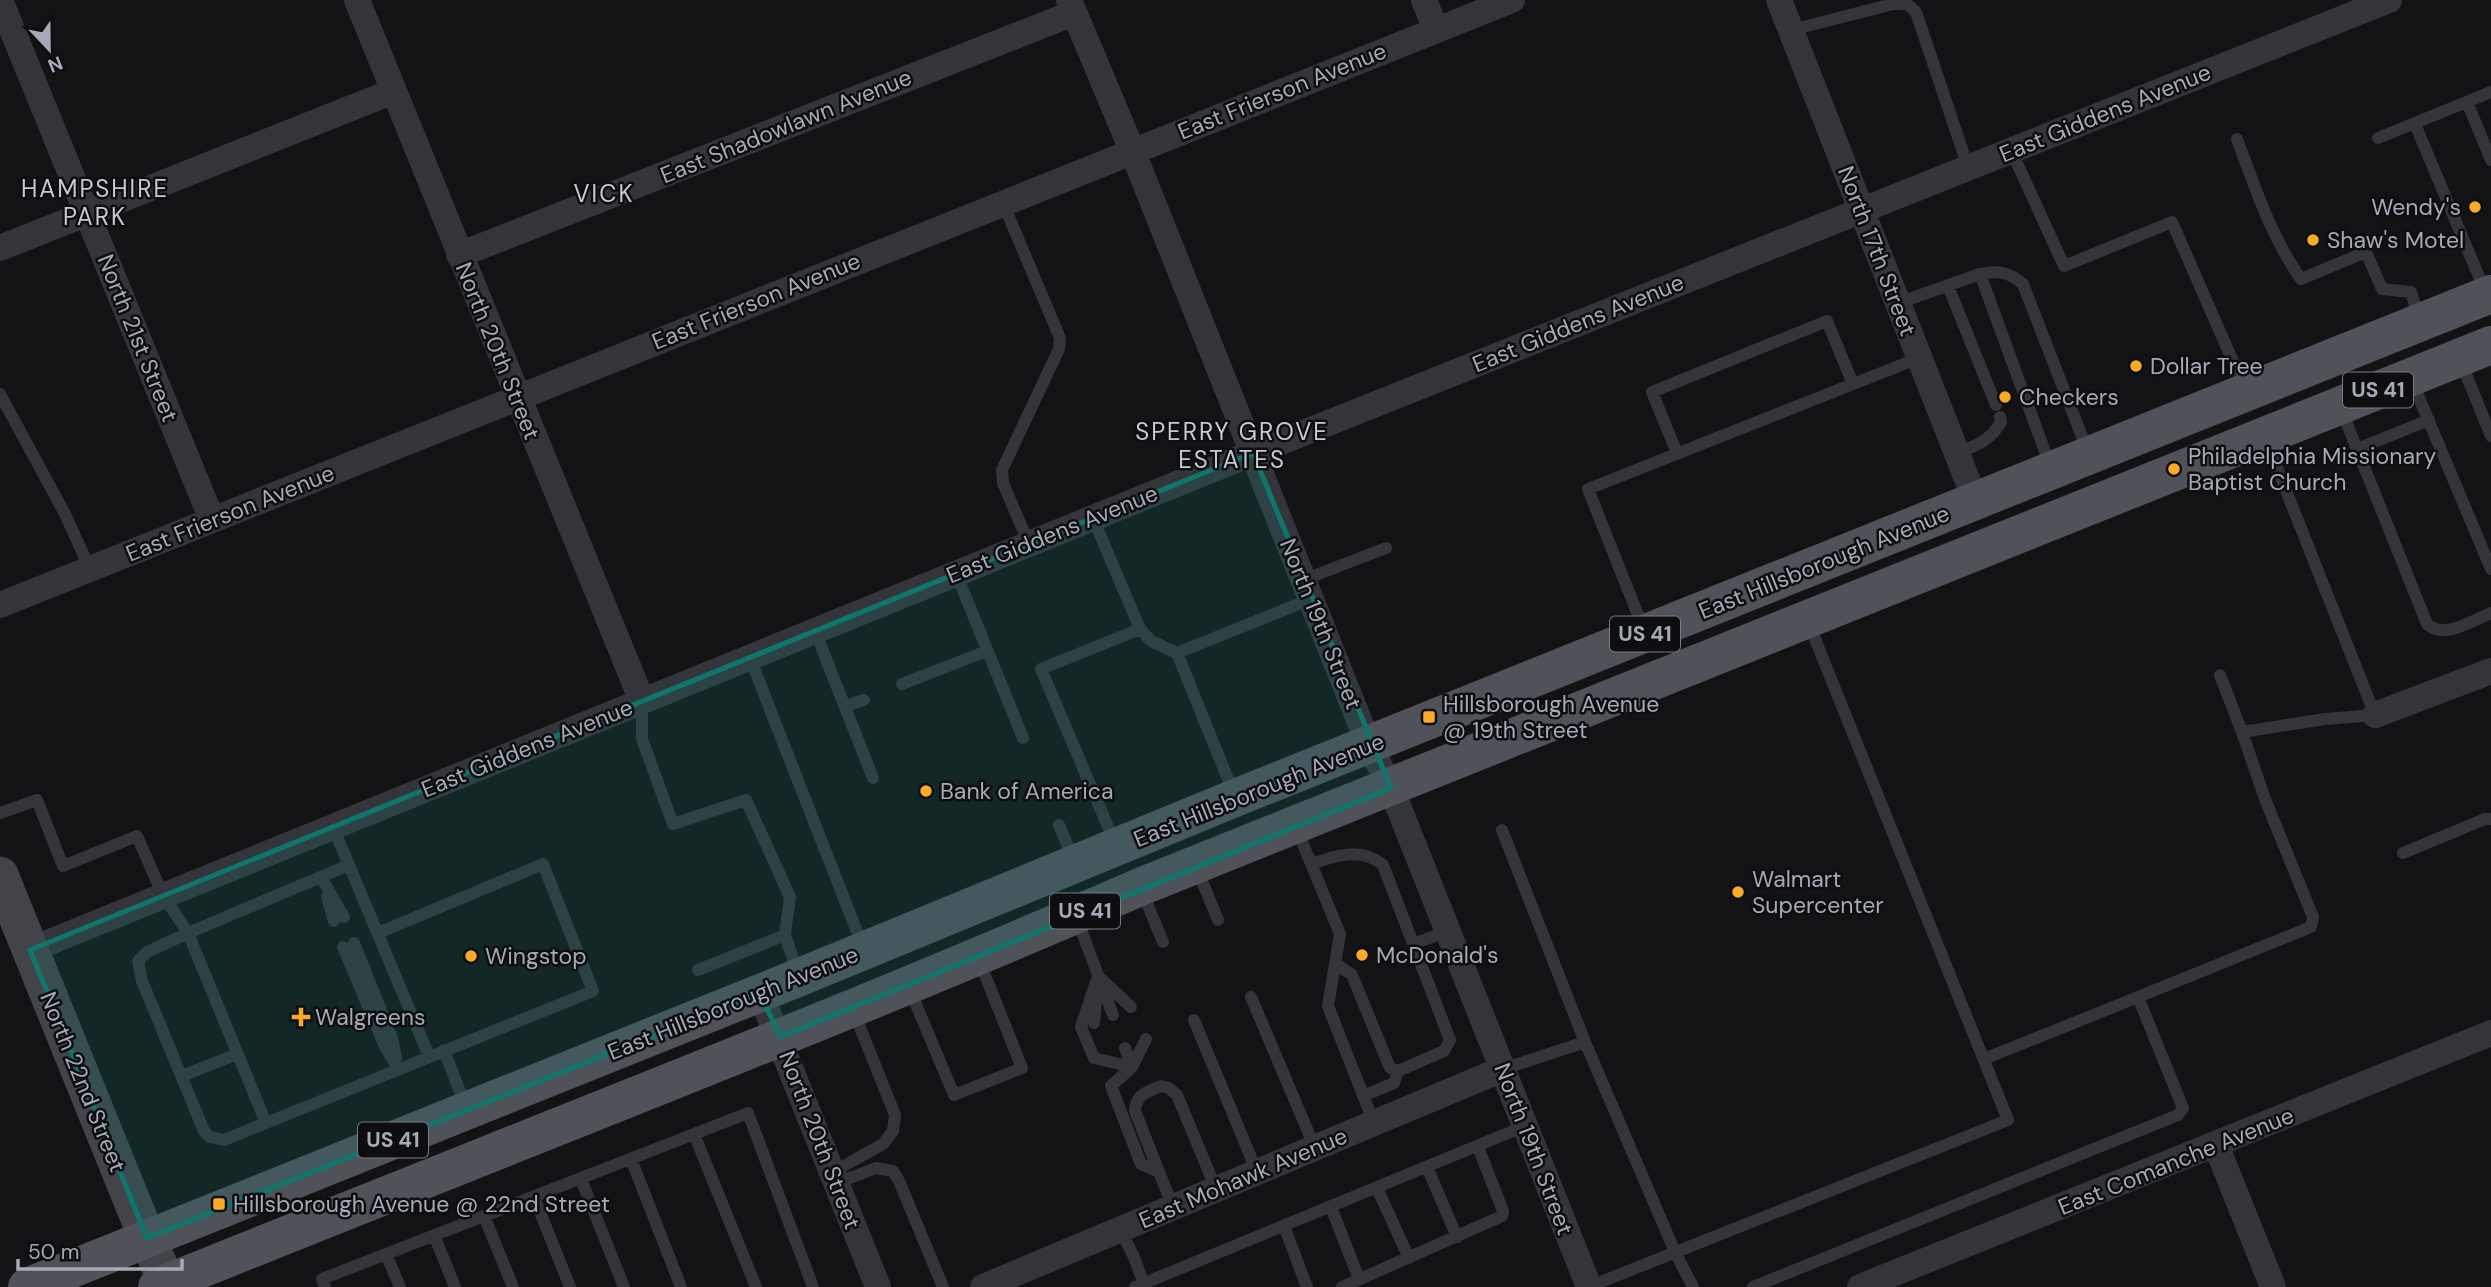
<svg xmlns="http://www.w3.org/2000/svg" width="2491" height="1287" font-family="'DM Sans',sans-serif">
<rect width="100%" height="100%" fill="#131315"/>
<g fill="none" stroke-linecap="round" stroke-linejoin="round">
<!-- lane -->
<path stroke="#34353a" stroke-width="12" d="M1791,30L1893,4H1907L1916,12L1968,167
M2467,102L2491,160
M2415,124L2485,291
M2378,138L2491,92
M2237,139C2255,187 2271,237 2301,279L2366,252L2382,289L2411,292L2419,318
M2011,150L2064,266L2172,222L2245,389
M1003,203L1060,338L1059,349L1002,470L1003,483L1029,544
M1980,274L2051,468
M1948,286L1996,405
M1898,303L1980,274C1998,270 2009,272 2023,284L2088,452
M2461,362L2491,436
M2412,381L2491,569
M0,394L65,514L90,569
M2341,409L2427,624C2445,640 2471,621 2491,613
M2357,449L2429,420
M1677,453L1652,392L1827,321L1853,384
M1957,453C1976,446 1991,440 2001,422L2000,417
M1093,518L1140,629
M956,573L1023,738
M1303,580L1386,548
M1644,630L1588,489L1919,358
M815,631L873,778
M1177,653L1311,599
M750,658L863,947
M2220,675L2242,732
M902,684L987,651
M642,701V739L673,824L746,800L790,897L785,935L798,974
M845,706L864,700
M0,813L37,800L63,866L137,836L163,895L188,933L349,865
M1059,825L1074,861
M333,827L429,1056
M1296,827L1340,934L1328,1006L1374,1123
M1502,830L1585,1042L1675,1252L1693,1287
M1115,843L1041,669L1140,629L1151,641L1177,653L1234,794
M2403,853L2485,819H2491
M1312,864C1336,855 1362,847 1383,865L1450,1040L1444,1051L1398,1071L1390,1068L1352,975L1335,963
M1197,869L1218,920
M321,877L344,917
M1142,891L1163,942
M327,897L334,921
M1077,919L1113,1015
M354,943L392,1038L396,1058
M1413,944L1448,931
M343,947L383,1042L398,1069
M698,970L785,935
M1098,976L1081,1027L1094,1058L1132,1067
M1100,978L1131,1007
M910,990L954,1095L1022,1068L979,960
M1251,997L1315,1148
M1194,1020L1257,1172
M1094,1023L1096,1000
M1125,1048L1132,1067L1111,1086L1141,1164L1159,1172L1173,1207
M444,1050L465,1105
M1984,1059L2138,997
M1132,1067L1146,1039
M1503,1069L1585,1042
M182,1076L237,1054
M1363,1096L1394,1083L1398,1071
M266,1123L188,933L147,952L138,961L142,981L204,1131L210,1137L224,1140L593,991L543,864L378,933
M694,1134L756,1287
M631,1159L681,1287
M1427,1167L1457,1237
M833,1172L883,1144L893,1131L895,1115L853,1010
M1159,1172L1135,1111C1136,1094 1147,1092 1161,1086L1169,1088L1177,1095L1216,1189
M581,1179L624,1287
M837,1183L876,1168L893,1171L899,1181L943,1287
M1377,1188L1409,1258
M534,1197L570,1287
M1331,1207L1359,1279
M484,1216L513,1287
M1284,1226L1307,1287
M1120,1229L1134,1257L1145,1287
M434,1235L455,1287
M386,1254L400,1287
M325,1287L322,1279L748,1113L813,1287
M1135,1287L1525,1126
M1342,1287L1502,1216L1503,1211L1478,1147
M1588,1287L2008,1120L1809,624
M1753,1287L2178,1115L2183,1108L2138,997L2311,927L2313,917L2265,799L2242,732L2325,719L2375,715L2266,440"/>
<!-- street -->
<path stroke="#34353a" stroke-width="26" d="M0,0L212,520
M357,0L642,701
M1069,0L1132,150L1369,745L1391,788L1589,1287
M1424,0L1436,30
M1779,0L1976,502
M0,248L394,91
M459,255L1074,13
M0,605L1512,0
M2375,715L2491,671
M30,950L1253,453L2389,0
M760,993L878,1287
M2216,1145L2273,1287
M983,1287L1503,1069
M1860,1287L2491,1033"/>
<!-- secondary -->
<path stroke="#42444a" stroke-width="37" d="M0,875L147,1238L169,1287"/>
<!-- primary -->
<path stroke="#505259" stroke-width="38" d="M27,1287L800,977L1235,798L2491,294
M157,1287C485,1154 816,1028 1140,887L2491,345"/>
</g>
<!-- marked area -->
<path fill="#0f766e" fill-opacity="0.2" stroke="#0f766e" stroke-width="5" stroke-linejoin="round" d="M1253,453L1391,788L780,1037L760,993L147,1238L30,950Z"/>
<!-- markers -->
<g fill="#faaa26" stroke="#0e0e10" stroke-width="2.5">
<circle cx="2475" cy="207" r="7"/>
<circle cx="2313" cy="240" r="7"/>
<circle cx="2136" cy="366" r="7"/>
<circle cx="2005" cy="397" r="7"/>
<circle cx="2174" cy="469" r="7"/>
<rect x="1422" y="710" width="14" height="14" rx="3.5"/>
<circle cx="926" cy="791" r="7"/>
<circle cx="1738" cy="892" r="7"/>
<circle cx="1362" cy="955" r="7"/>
<circle cx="471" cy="956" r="7"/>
<path d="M297.5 1006.5h7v7h7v7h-7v7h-7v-7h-7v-7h7z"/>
<rect x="212" y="1197" width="14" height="14" rx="3.5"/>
</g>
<g text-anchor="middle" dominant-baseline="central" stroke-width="5" stroke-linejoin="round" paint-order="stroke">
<!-- shield labels -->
<g fill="#0e0e10" stroke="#777b84" stroke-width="2">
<rect x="2343" y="372.5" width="70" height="35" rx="5"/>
<rect x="1610" y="616.5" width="70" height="35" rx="5"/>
<rect x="1050" y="893.5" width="70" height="35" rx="5"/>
<rect x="358" y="1122.5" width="70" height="35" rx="5"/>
</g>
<g font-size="21" font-weight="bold" fill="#a4aab6">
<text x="2378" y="390">US 41</text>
<text x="1645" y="634">US 41</text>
<text x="1085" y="911">US 41</text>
<text x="393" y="1140">US 41</text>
</g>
<!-- street labels -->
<g font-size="23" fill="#a4aab6" stroke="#0e0e10">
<text transform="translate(1282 91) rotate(-22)">East Frierson Avenue</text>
<text transform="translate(2105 113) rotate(-22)">East Giddens Avenue</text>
<text transform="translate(786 126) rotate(-22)">East Shadowlawn Avenue</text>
<text transform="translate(1877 251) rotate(69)">North 17th Street</text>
<text transform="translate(756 301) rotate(-22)">East Frierson Avenue</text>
<text transform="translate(1578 323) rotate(-22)">East Giddens Avenue</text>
<text transform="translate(138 338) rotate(68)">North 21st Street</text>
<text transform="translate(498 351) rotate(68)">North 20th Street</text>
<text transform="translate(230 513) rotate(-22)">East Frierson Avenue</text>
<text transform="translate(1052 534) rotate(-22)">East Giddens Avenue</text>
<text transform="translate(1824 562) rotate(-22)">East Hillsborough Avenue</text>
<text transform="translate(1321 624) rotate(68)">North 19th Street</text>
<text transform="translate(527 748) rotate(-22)">East Giddens Avenue</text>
<text transform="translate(1259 790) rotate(-22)">East Hillsborough Avenue</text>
<text transform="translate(733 1003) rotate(-22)">East Hillsborough Avenue</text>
<text transform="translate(83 1082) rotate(68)">North 22nd Street</text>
<text transform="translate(820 1140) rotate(69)">North 20th Street</text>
<text transform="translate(1534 1149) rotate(69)">North 19th Street</text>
<text transform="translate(2176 1161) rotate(-22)">East Comanche Avenue</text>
<text transform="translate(1243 1178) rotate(-23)">East Mohawk Avenue</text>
</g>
<!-- poi labels -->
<g font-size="23" fill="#a4aab6" stroke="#0e0e10" text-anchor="start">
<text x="2461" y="207" text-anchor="end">Wendy's</text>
<text x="2327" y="240">Shaw's Motel</text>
<text x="2150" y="366">Dollar Tree</text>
<text x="2019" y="397">Checkers</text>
<text x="2188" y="456">Philadelphia Missionary<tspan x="2188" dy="26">Baptist Church</tspan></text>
<text x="1443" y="704">Hillsborough Avenue<tspan x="1443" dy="26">@ 19th Street</tspan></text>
<text x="940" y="791">Bank of America</text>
<text x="1752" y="879">Walmart<tspan x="1752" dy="26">Supercenter</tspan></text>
<text x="1376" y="955">McDonald's</text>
<text x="485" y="956">Wingstop</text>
<text x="315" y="1017">Walgreens</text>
<text x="233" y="1204">Hillsborough Avenue @ 22nd Street</text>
</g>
<!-- neighbourhood labels -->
<g font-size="24" letter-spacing="2" fill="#c5c9d2" stroke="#0e0e10">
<text x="95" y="188">HAMPSHIRE<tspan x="95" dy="28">PARK</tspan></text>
<text x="604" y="193">VICK</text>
<text x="1232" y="431">SPERRY GROVE<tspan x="1232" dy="28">ESTATES</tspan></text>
</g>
</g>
<!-- north arrow -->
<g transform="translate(49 49) rotate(158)" stroke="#0e0e10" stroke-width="5" paint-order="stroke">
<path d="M0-5L12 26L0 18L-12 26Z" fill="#a4aab6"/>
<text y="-10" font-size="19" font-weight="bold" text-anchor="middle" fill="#a4aab6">N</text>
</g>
<!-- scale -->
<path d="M18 1259v10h164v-10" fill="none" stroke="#a4aab6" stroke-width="3.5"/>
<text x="28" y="1259" font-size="21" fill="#a4aab6" stroke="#0e0e10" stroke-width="5" paint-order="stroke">50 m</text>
</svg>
